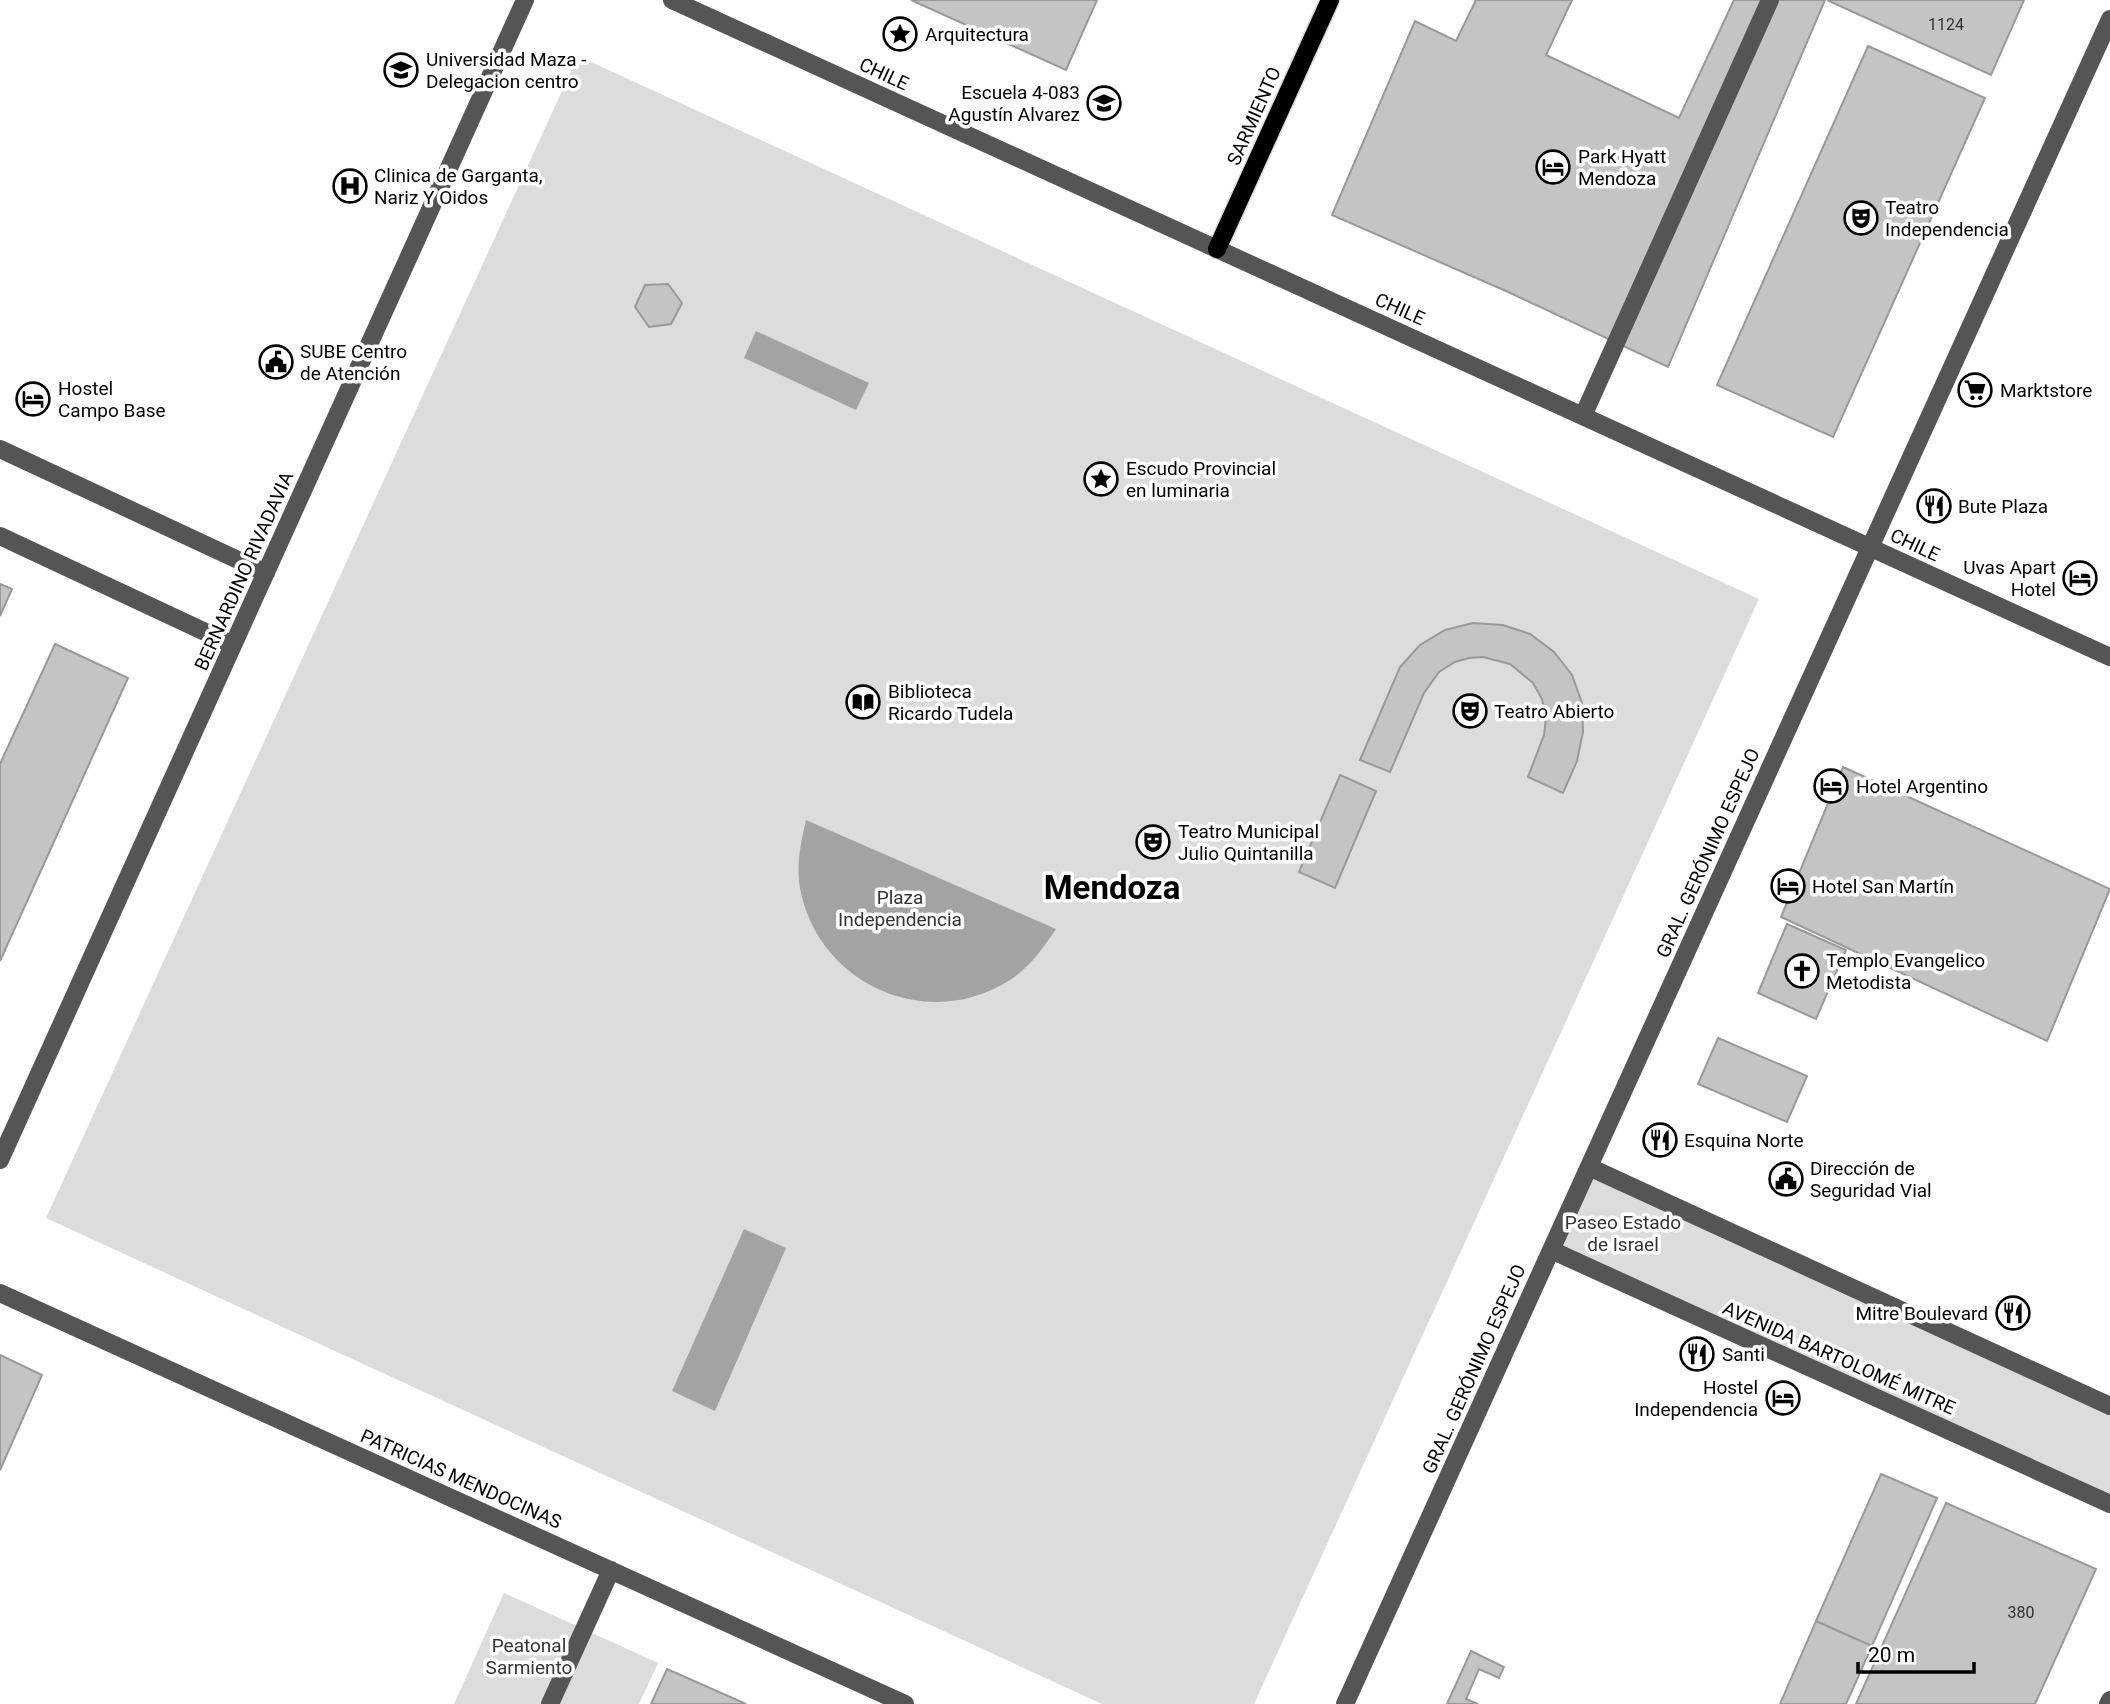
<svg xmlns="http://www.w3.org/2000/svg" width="2110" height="1704" font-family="Roboto,sans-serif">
<rect width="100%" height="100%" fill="#fff"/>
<!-- green -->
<path fill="#dcdcdc" d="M578,56L1759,599L1254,1704H1102L46,1218Z
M1589,1167L2110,1406V1504L1551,1250Z
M504,1593L658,1663L639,1704H454Z"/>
<!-- water -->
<path fill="#a3a3a3" d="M756,331L869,383L856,410L744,358Z
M806,820L1056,929C1043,948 1030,967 1010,980C928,1033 818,985 800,888C796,865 801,842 806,820Z
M744,1229L786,1248L715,1411L672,1391Z"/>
<!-- building -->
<path fill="#c4c4c4" stroke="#999" stroke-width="2" d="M911,0H1097L1066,70Z
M1476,0H1572L1546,55L1679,118L1734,0H1825L1668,367L1506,291L1332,215L1415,21L1456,41Z
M1827,0H2024L1991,75Z
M1868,46L1985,98L1833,437L1717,385Z
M668,284L682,303L671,324L649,327L635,307L645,285Z
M0,584L12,589L0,616Z
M1473,623L1503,625L1530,634L1554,652L1572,675L1582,703L1583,732L1577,761L1563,793L1528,777L1544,735L1546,718L1542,699L1533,683L1510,664L1483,657L1469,658L1455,662L1439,672L1424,693L1390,772L1360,760L1400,667L1420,645L1445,630Z
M55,644L128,678L0,961V764Z
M1843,767L2110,889L2047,1041L1781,917Z
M1340,775L1376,791L1335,888L1299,872Z
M1787,924L1846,950L1816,1019L1758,993Z
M1718,1038L1807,1076L1787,1122L1698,1084Z
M0,1355L42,1375L0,1470Z
M1881,1474L1937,1498L1872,1646L1816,1621Z
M1946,1503L2096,1569L2035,1704H1856Z
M1816,1621L1872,1646L1846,1704H1780Z
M1471,1651L1504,1667L1499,1678L1479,1669L1466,1699L1478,1704H1447Z
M667,1669L746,1704H651Z"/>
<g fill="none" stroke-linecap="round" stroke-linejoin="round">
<defs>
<path id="major" d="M1217,249L1330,0"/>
</defs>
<!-- major casing -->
<use href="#major" stroke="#dbdbdb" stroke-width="21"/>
<!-- minor -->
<path stroke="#555" stroke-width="18" d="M672,0L2110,657
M1583,416L1770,0
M0,449L266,573
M0,536L233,645
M0,1160L525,0
M1589,1167L2110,1406
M1551,1250L2110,1504
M0,1293L905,1704
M550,1704L611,1570
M1345,1704L2110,19
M2108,1704L2110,1700"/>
<!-- major -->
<use href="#major" stroke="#000" stroke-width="18"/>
</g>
<!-- icons -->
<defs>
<symbol id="sight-ring" viewBox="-11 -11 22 22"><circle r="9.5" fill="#fff" stroke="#000" stroke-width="1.5"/><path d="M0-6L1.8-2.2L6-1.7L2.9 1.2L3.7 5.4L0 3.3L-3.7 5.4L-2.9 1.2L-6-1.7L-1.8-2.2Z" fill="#000"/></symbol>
<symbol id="university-ring" viewBox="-11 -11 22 22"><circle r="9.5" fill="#fff" stroke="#000" stroke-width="1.5"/><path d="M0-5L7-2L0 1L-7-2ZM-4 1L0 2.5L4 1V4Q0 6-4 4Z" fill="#000"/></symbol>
<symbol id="school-ring" viewBox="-11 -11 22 22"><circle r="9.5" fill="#fff" stroke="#000" stroke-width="1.5"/><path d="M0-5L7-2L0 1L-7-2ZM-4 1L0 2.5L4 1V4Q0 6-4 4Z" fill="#000"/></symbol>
<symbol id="hotel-ring" viewBox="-11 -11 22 22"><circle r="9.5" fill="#fff" stroke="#000" stroke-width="1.5"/><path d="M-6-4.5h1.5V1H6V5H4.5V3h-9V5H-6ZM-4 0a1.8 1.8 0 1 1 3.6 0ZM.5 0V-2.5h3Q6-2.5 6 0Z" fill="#000"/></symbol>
<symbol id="hospital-ring" viewBox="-11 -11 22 22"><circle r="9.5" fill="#fff" stroke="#000" stroke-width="1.5"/><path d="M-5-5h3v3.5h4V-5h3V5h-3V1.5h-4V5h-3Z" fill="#000"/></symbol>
<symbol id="theatre-ring" viewBox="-11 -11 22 22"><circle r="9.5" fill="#fff" stroke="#000" stroke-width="1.5"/><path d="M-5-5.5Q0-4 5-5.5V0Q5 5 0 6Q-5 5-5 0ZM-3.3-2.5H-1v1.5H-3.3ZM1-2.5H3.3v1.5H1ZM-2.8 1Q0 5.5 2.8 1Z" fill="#000"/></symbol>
<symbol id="civic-ring" viewBox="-11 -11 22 22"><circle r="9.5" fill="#fff" stroke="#000" stroke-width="1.5"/><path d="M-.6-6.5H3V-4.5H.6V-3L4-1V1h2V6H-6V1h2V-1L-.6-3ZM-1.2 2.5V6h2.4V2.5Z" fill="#000"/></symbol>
<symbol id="supermarket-ring" viewBox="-11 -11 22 22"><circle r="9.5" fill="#fff" stroke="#000" stroke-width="1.5"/><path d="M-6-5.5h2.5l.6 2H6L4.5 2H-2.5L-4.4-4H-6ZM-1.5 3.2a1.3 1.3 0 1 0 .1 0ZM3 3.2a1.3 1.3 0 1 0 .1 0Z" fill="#000"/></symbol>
<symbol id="restaurant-ring" viewBox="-11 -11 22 22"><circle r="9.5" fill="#fff" stroke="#000" stroke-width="1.5"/><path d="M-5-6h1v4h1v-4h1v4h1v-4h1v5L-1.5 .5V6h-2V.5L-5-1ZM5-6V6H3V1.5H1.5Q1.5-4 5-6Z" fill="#000"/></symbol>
<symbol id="library-ring" viewBox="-11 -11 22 22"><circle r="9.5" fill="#fff" stroke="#000" stroke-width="1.5"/><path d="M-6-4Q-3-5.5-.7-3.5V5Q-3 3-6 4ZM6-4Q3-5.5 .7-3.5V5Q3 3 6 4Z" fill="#000"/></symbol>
<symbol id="church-ring" viewBox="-11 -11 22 22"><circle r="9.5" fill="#fff" stroke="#000" stroke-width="1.5"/><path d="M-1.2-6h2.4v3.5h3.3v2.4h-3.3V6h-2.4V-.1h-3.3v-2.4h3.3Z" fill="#000"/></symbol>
</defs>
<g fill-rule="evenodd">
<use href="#sight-ring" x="881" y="15" width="38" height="38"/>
<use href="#university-ring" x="382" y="51" width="38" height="38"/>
<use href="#school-ring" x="1085" y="84" width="38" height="38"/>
<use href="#hotel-ring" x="1534" y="148" width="38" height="38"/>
<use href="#hospital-ring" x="331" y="167" width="38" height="38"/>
<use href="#theatre-ring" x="1842" y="199" width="38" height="38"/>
<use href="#civic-ring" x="257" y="343" width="38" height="38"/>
<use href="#supermarket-ring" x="1956" y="371" width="38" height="38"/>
<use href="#hotel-ring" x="14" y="380" width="38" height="38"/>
<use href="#sight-ring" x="1082" y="460" width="38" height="38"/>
<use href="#restaurant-ring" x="1915" y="487" width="38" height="38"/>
<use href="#hotel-ring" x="2061" y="559" width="38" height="38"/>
<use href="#library-ring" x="844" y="683" width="38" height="38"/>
<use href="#theatre-ring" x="1451" y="692" width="38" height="38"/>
<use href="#hotel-ring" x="1812" y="767" width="38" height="38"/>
<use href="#theatre-ring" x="1134" y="823" width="38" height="38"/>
<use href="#hotel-ring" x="1769" y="867" width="38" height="38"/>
<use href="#church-ring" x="1783" y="952" width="38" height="38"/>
<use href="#restaurant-ring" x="1641" y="1121" width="38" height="38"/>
<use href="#civic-ring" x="1767" y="1160" width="38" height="38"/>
<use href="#restaurant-ring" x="1994" y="1294" width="38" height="38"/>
<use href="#restaurant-ring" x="1678" y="1335" width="38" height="38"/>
<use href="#hotel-ring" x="1764" y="1379" width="38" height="38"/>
</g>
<g text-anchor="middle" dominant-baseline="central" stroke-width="7" stroke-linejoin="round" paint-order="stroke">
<!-- number labels -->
<g font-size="16" fill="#313131">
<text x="1946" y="24">1124</text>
<text x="2021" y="1612">380</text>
</g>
<!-- poi labels -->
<g font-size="19" fill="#000" stroke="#fff" text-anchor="start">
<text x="925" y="34">Arquitectura</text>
<text x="426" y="59">Universidad Maza -<tspan x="426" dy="22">Delegacion centro</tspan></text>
<text x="1080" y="92" text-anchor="end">Escuela 4-083<tspan x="1080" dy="22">Agustín Alvarez</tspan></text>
<text x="1578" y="156">Park Hyatt<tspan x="1578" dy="22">Mendoza</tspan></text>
<text x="374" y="175">Clinica de Garganta,<tspan x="374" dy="22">Nariz Y Oidos</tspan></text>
<text x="1885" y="207">Teatro<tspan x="1885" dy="22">Independencia</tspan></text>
<text x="300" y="351">SUBE Centro<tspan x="300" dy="22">de Atención</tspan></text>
<text x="58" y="388">Hostel<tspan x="58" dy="22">Campo Base</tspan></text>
<text x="2000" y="390">Marktstore</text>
<text x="1126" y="468">Escudo Provincial<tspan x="1126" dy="22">en luminaria</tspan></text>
<text x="1958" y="506">Bute Plaza</text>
<text x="2056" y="567" text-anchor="end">Uvas Apart<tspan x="2056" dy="22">Hotel</tspan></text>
<text x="888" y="691">Biblioteca<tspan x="888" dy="22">Ricardo Tudela</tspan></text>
<text x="1494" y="711">Teatro Abierto</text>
<text x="1856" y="786">Hotel Argentino</text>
<text x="1178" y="831">Teatro Municipal<tspan x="1178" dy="22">Julio Quintanilla</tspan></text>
<text x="1812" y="886">Hotel San Martín</text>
<text x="1826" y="960">Templo Evangelico<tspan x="1826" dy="22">Metodista</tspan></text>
<text x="1684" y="1140">Esquina Norte</text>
<text x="1810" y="1168">Dirección de<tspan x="1810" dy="22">Seguridad Vial</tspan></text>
<text x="1988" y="1313" text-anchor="end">Mitre Boulevard</text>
<text x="1722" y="1354">Santi</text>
<text x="1758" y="1387" text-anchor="end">Hostel<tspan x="1758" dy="22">Independencia</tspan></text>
</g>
<!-- street labels -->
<g font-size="19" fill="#000" stroke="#fff">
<text transform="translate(884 74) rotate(25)">CHILE</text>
<text transform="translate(1254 116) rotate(-66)">SARMIENTO</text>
<text transform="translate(1400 309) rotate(24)">CHILE</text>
<text transform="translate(1915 545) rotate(25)">CHILE</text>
<text transform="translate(244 571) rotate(-66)">BERNARDINO RIVADAVIA</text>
<text transform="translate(1708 853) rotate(-66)">GRAL. GERÓNIMO ESPEJO</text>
<text transform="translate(1839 1358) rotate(24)">AVENIDA BARTOLOMÉ MITRE</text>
<text transform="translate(1474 1369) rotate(-66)">GRAL. GERÓNIMO ESPEJO</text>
<text transform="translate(461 1479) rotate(24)">PATRICIAS MENDOCINAS</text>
</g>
<!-- park labels -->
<g font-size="19" fill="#333" stroke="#fff">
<text x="900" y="897">Plaza<tspan x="900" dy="22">Independencia</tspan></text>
<text x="1623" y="1222">Paseo Estado<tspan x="1623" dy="22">de Israel</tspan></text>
<text x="529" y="1645">Peatonal<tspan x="529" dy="22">Sarmiento</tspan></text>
</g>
<!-- town labels -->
<g font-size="33" font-weight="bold" fill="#000" stroke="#fff">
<text x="1112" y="887">Mendoza</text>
</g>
</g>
<!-- scale -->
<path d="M1858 1662v10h116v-10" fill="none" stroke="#000000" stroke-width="3.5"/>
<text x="1868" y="1662" font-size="21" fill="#000000" stroke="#ffffff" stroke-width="5" paint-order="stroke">20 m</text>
</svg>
